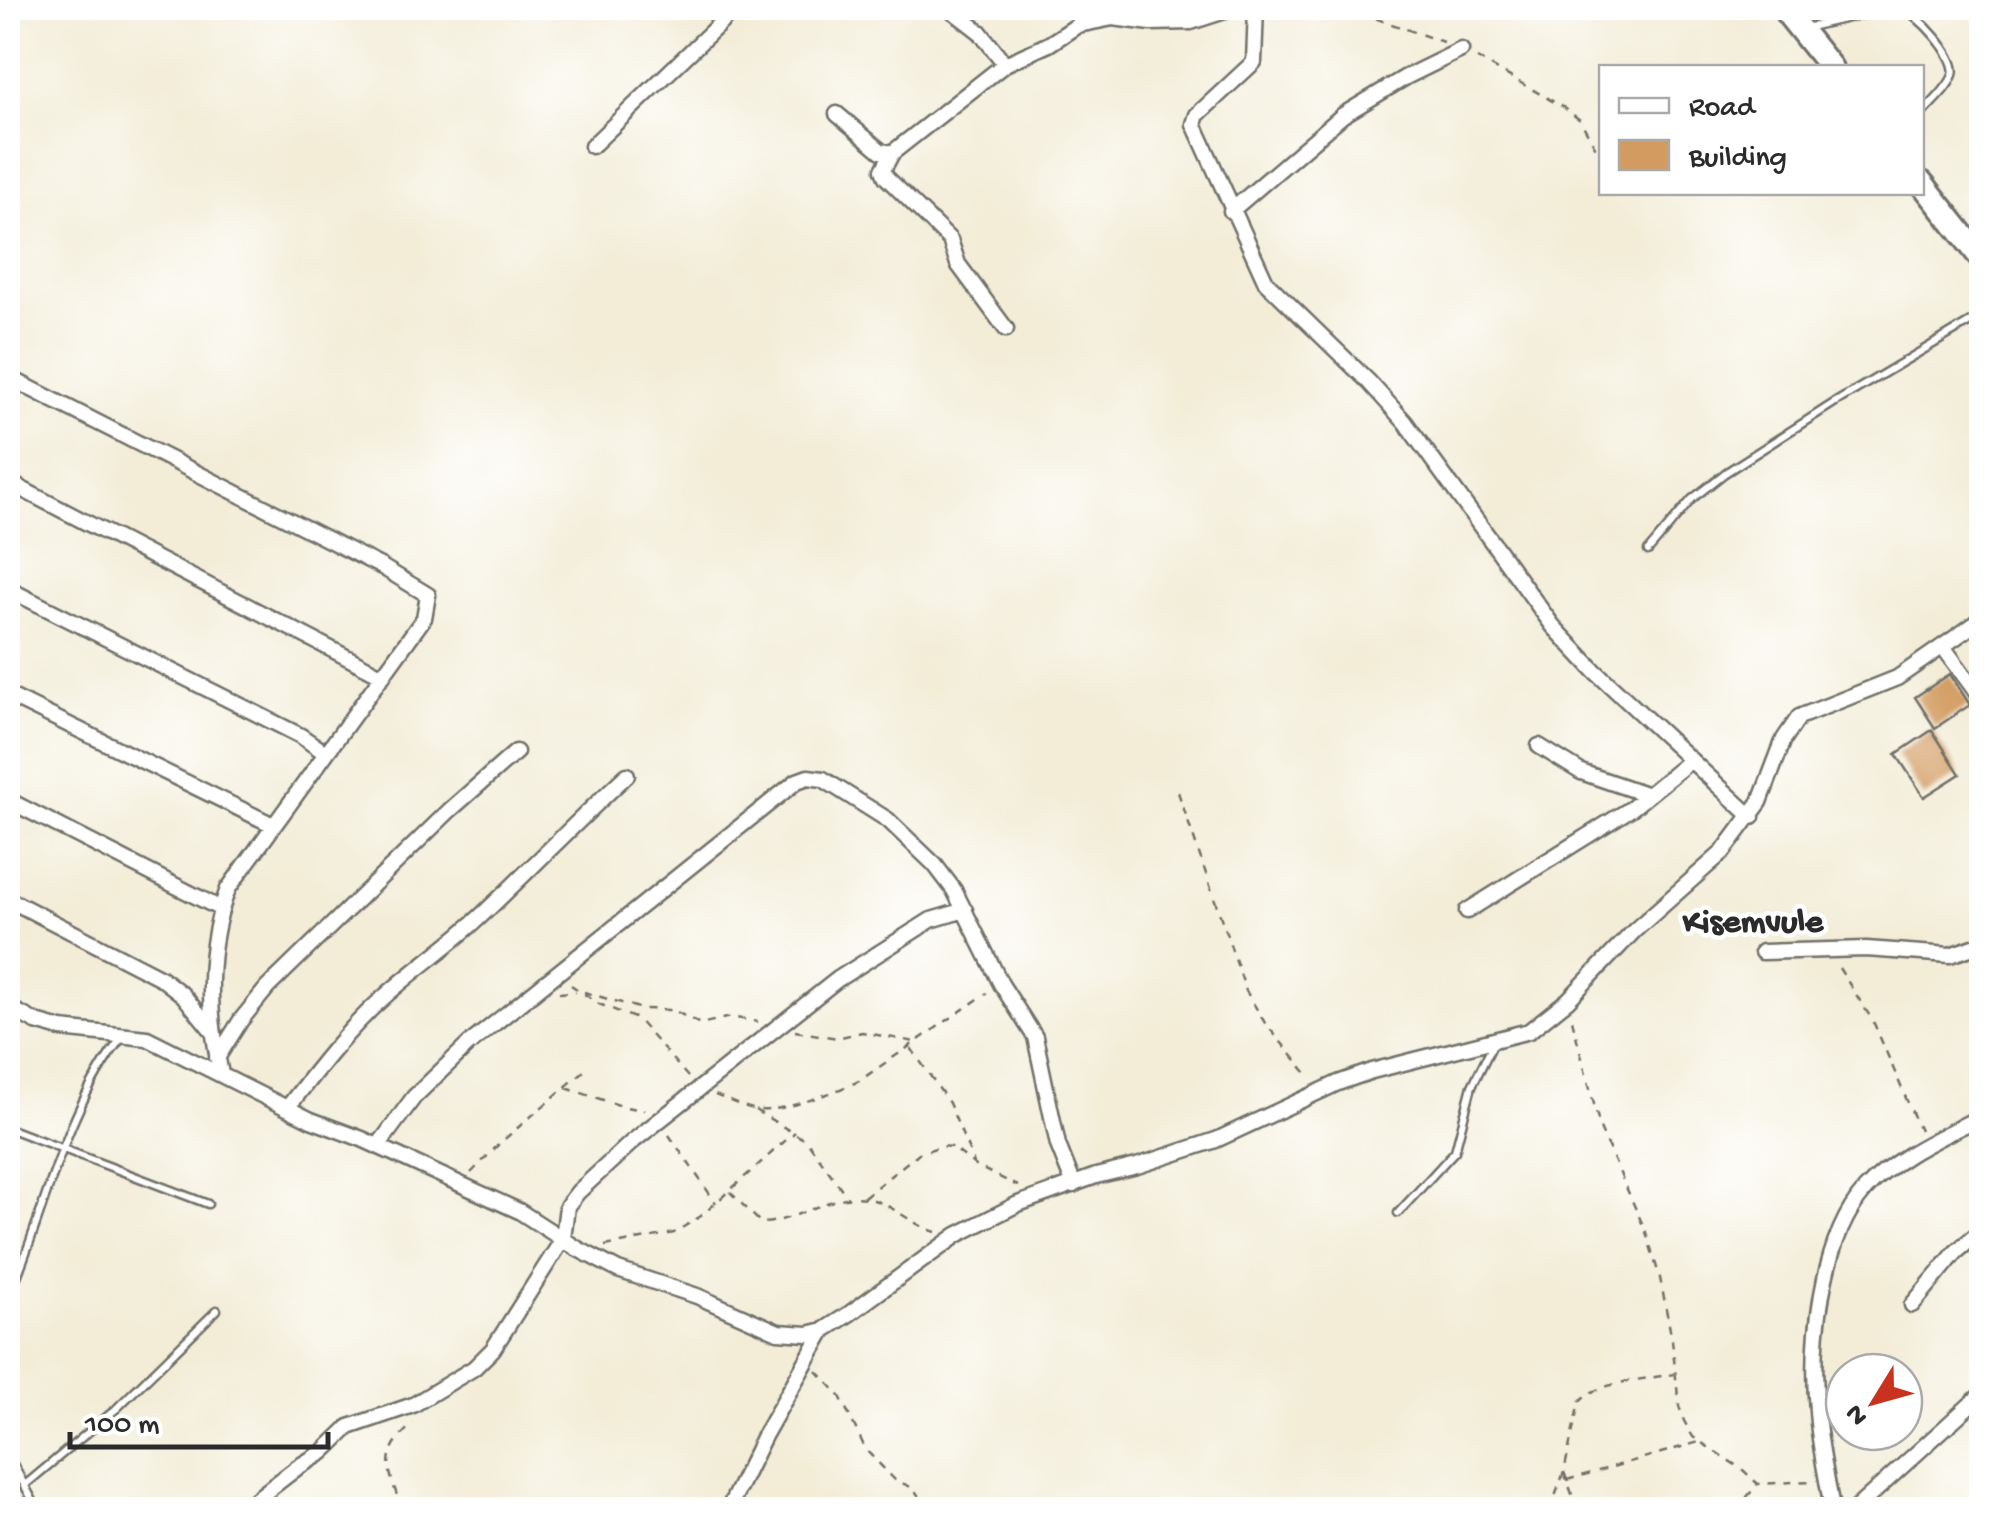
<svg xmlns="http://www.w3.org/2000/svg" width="1989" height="1517" font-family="'Gochi Hand',sans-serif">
<rect width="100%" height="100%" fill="#fff"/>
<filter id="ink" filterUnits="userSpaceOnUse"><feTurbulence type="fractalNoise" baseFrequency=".01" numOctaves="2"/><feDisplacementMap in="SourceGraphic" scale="20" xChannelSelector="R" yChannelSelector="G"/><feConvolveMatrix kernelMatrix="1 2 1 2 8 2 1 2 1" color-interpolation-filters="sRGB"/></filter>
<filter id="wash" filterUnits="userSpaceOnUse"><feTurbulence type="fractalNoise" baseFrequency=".0048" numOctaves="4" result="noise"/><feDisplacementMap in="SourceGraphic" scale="40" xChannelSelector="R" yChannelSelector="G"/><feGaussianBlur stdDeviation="2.25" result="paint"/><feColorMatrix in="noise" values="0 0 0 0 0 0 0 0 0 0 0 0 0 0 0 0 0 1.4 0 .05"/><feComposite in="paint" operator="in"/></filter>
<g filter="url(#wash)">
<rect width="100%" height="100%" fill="#f3edd8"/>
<g id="blocks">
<!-- building -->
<path fill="#d39b60" d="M1950,674L1970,705L1935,728L1915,697Z
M1932,730L1960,774L1924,797L1896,754Z"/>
</g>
</g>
<g filter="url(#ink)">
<use href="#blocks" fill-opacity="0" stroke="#716f68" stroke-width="2.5"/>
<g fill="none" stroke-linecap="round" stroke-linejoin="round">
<defs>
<path id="service" d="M1900,8C1917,12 1959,58 1953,75C1948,89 1931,103 1922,114
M1805,28L1891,8
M1648,551L1692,499L1725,473L1834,403L1982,315
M8,1128L208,1204
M1398,1213L1455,1151L1472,1086L1494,1042
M8,1299C46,1211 63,1112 123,1036
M8,1455L38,1510
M25,1485L116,1409L217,1310"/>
<path id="minor" d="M949,8L980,32L1005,64
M1256,8L1254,62L1197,115L1194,124L1266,282L1369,382L1405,422L1553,626L1595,671L1752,817
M837,114L881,151L892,153L1005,64L1049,44L1078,25L1113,18L1151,23L1191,22L1234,8
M592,146L736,8
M892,153L883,170L886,177L950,240L958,264L1006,329
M1231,211L1343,115L1406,77L1461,50
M8,377L382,567L428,595L424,618L228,889C206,947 207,1013 221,1074
M8,482L383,676
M8,589L301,736L324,752
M1944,648L1982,700
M8,695L273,825
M1539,746L1581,772L1648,795
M8,800L221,909
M8,899L161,978L183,995L211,1029
M1467,911L1632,808L1691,760
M1762,952L1866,949L1950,955L1982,944
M8,1007L36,1022L61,1029L147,1038L311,1120L362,1139L519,1211L578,1249L618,1270L697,1296L778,1332L808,1334L824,1330L849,1314L957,1235L1018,1204L1096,1176L1137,1166L1216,1140L1338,1083L1372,1071L1529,1031L1568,1000L1635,930L1723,852L1760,802L1784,739L1799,717L1897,678L1982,619
M217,1058L241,1020L267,988L450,810L516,752
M288,1107C317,1069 348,1029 384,997C416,968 452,944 484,913C532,868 578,820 627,775
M378,1146L414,1097L469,1044L797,781L808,777L823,779L888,820L935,865L954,890L1001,984L1035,1037L1058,1145L1074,1185
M1912,1305L1956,1252L1982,1230
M250,1504L298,1467L323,1452L349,1427L413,1405L474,1368L493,1349L563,1239L567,1206L578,1192L632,1142L838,979L931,920L965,910
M249,1505L261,1503L277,1510
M728,1510L764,1436L824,1330
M1832,1510C1827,1477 1819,1444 1817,1411C1811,1345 1820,1241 1865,1190C1896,1156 1942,1137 1982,1116
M1854,1510L1982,1394"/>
<path id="trunk" d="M1783,8L1831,68
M1922,183L1982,259"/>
</defs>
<!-- service casing -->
<use href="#service" stroke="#716f68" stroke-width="11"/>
<!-- minor casing -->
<use href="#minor" stroke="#716f68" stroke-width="19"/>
<!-- trunk casing -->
<use href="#trunk" stroke="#716f68" stroke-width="28"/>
<!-- path -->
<path stroke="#716f68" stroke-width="2.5" stroke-dasharray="8 8" stroke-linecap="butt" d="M1346,8L1443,42
M1477,58L1563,107L1580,120L1602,159
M1178,792L1246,991L1265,1023L1311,1078
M1839,968L1873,1021L1920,1131
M571,985L599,1004L637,1019L688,1077
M584,992L642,1009L673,1010L700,1024L731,1017L758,1022
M559,993L576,992
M1572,1020L1601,1131L1646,1232L1660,1278L1672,1340L1679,1406L1684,1421L1693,1437L1743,1470L1758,1484L1811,1481
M795,1031L837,1038L862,1032L915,1042
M911,1048L949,1103L974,1163
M566,1088L625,1107L645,1110
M715,1095C729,1100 746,1109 760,1110C783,1112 837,1091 859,1081L987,993
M755,1110L807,1141L848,1198
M669,1135L716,1203
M471,1173L500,1143L584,1071
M730,1192L761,1223C798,1222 830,1192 866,1198C892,1203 911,1225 936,1232
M864,1197L919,1153L942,1146L952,1147L976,1166L1018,1186
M605,1246L674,1233L701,1216L795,1132
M817,1371L840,1396L866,1450L895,1480L913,1488L921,1499L942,1510
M1564,1472L1572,1494L1584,1510
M1567,1480L1699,1442
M402,1510C389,1470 377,1455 413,1424
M1550,1510L1564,1472L1579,1402C1594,1382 1649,1379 1674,1374
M1736,1510L1757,1485"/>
<!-- service -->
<use href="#service" stroke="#fff" stroke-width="6"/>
<!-- minor -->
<use href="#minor" stroke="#fff" stroke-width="14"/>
<!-- trunk -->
<use href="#trunk" stroke="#fff" stroke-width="22"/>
</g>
</g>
<g text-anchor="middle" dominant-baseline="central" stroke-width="9" stroke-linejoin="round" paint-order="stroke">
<!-- quarter labels -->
<g font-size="35" font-weight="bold" fill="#2b2b2b" stroke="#fff">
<text x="1753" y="924">Kisemvule</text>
</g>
</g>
<!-- margin -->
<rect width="1989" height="1517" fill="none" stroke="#fff" stroke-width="40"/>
<!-- legend -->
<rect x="1599" y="65" width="325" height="130" fill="#ffffff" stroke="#aaaaaa" stroke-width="2.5"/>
<rect x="1619" y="98" width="50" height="15" fill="#ffffff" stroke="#aaaaaa" stroke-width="2.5"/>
<text x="1689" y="115" font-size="30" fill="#2b2b2b">Road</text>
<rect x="1619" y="140" width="50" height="30" fill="#d39b60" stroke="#aaaaaa" stroke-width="2.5"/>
<text x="1689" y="165" font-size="30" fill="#2b2b2b">Building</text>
<!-- north arrow -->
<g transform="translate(1874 1402) rotate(233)"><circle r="48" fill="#ffffff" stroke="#aaaaaa" stroke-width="2.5"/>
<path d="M0-8L18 38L0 25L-18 38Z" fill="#c8321e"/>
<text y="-15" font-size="28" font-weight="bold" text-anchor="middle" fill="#2b2b2b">N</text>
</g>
<!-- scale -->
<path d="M70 1432v15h258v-15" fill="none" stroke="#2b2b2b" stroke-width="5"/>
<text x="85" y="1432" font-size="30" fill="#2b2b2b" stroke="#ffffff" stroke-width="8" paint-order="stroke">100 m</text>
</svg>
